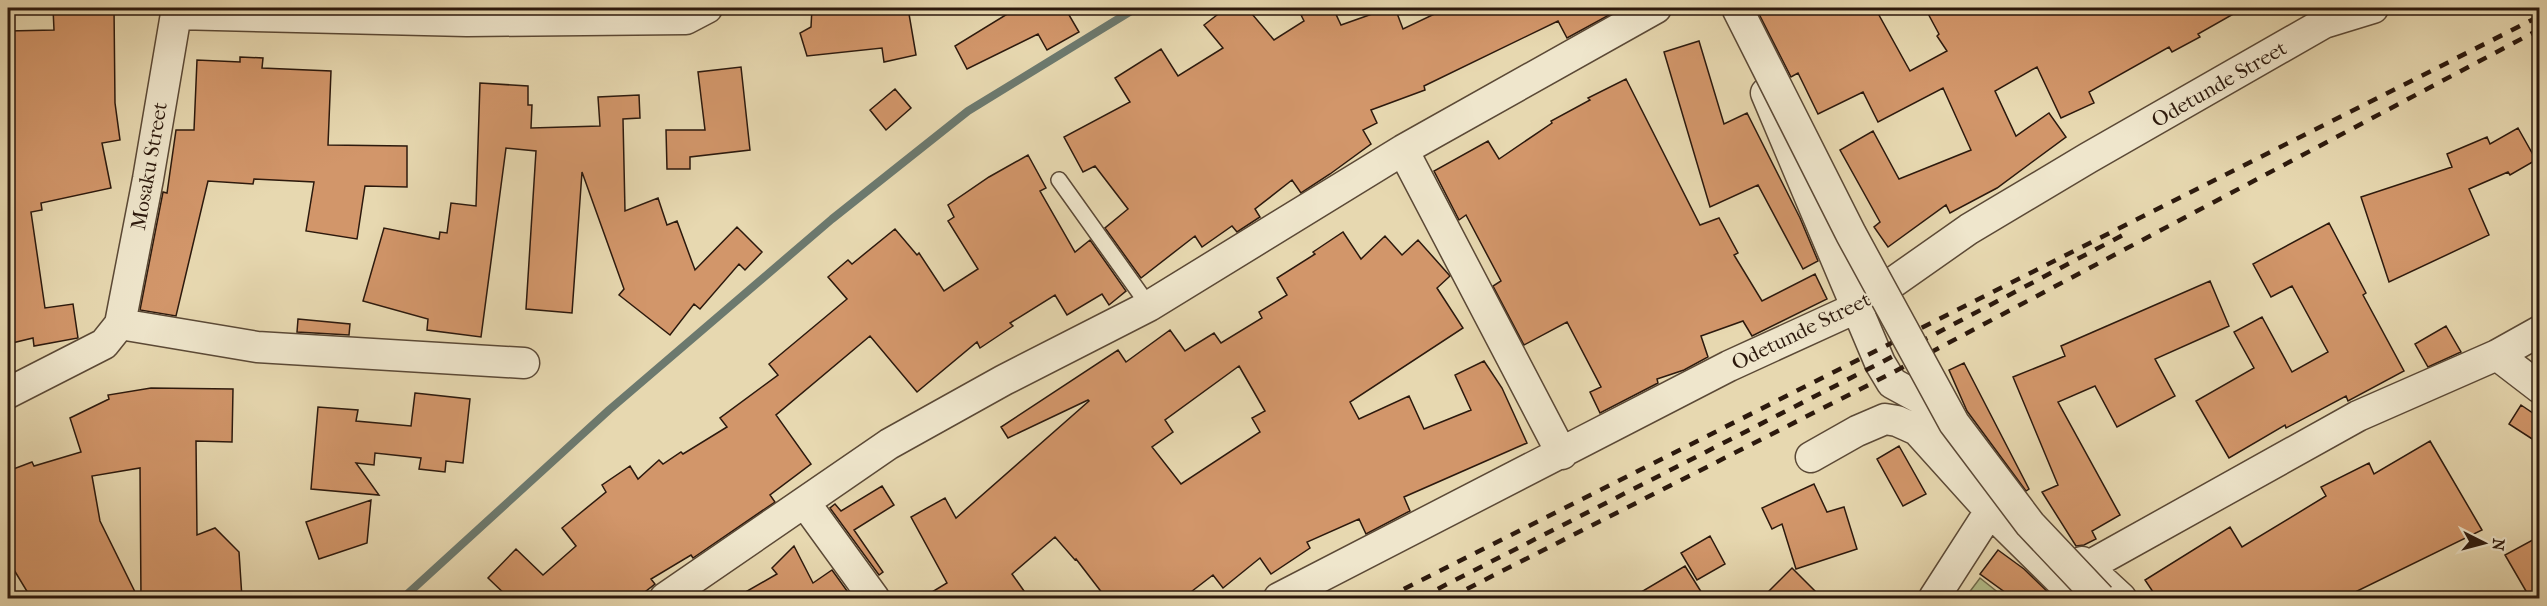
<svg xmlns="http://www.w3.org/2000/svg" width="2547" height="606" font-family="'IM FELL French Canon',serif">
<rect width="100%" height="100%" fill="#e7d8b0"/>
<filter id="stains"><feTurbulence type="fractalNoise" baseFrequency=".00333" numOctaves="4"/><feColorMatrix values="0 0 0 0 .2 0 0 0 0 .09 0 0 0 0 .02 0 0 0 .5 -.17"/></filter>
<radialGradient id="worn" r=".72"><stop offset=".6" stop-color="#630" stop-opacity="0"/><stop offset="1" stop-color="#630" stop-opacity=".3"/></radialGradient>
<!-- green -->
<path fill="#b4bf8c" stroke="#706c4c" stroke-width="1.5" d="M1980,578L2005,598H1965Z"/>
<g fill="none" stroke-linecap="round" stroke-linejoin="round">
<!-- stream -->
<path stroke="#6c796e" stroke-width="8" d="M403,598L609,410L832,219L968,111L1136,8"/>
</g>
<!-- building -->
<path fill="#d2966a" stroke="#2c190d" stroke-width="1.5" fill-rule="evenodd" d="M53,8H114L115,103L120,140L102,143L111,188L41,203L42,210L31,212L45,308L73,304L78,338L34,346L33,338L8,344V31L54,30Z
M812,8H908L916,55L884,62L882,48L807,56L800,33L811,27Z
M1017,8H1065L1079,32L1047,50L1038,34L967,69L955,46Z
M1226,8H1247L1274,40L1304,21L1301,15L1318,8H1333L1341,25L1389,8H1395L1403,29L1447,8H1622L1567,38L1558,21L1424,86L1425,90L1371,110L1377,123L1363,130L1371,144L1330,174L1301,193L1292,180L1255,209L1260,217L1237,232L1232,226L1202,247L1195,236L1141,278L1105,228L1128,209L1095,166L1083,172L1064,137L1130,102L1115,78L1161,49L1178,76L1223,48L1204,25Z
M1756,8H1875L1910,71L1947,51L1937,36L1939,34L1925,8H2244L2198,34L2200,37L2172,52L2169,47L2089,92L2094,103L2061,118L2037,67L1995,91L2016,136L2049,113L2066,137L1997,188L1950,213L1946,205L1888,247L1874,227L1880,222L1840,150L1873,131L1899,179L1971,150L1943,88L1878,122L1863,92L1818,114L1798,73L1791,77Z
M1699,41L1724,124L1747,113L1800,218L1818,261L1803,269L1758,185L1710,207L1664,52Z
M240,57L263,58L262,68L331,71L328,145L407,146V187L365,186L357,239L306,231L314,182L254,179L253,184L208,181L176,316L140,310L163,192L167,193L176,130H194L197,60L240,62Z
M741,67L750,150L690,157V169H667L666,130H705L698,72Z
M1626,79L1700,225L1719,218L1738,253L1734,255L1762,301L1815,274L1827,299L1752,336L1743,321L1701,336L1708,357L1684,370L1657,379L1658,383L1600,413L1590,392L1601,387L1567,322L1524,345L1493,286L1501,281L1466,215L1459,220L1434,171L1488,141L1499,159L1552,123L1551,121L1590,100L1588,98Z
M480,83L528,86V105H532L531,128L600,126L598,97L639,95L640,118L623,119L625,211L658,198L667,225L677,221L695,270L737,227L762,252L745,270L739,264L700,309L694,304L670,335L619,295L624,289L582,172L572,313L526,309L536,151L506,148L481,337L427,330L428,319L363,301L384,228L439,239L440,232L447,233L451,203L476,206Z
M895,89L911,108L886,130L870,110Z
M2518,128L2536,160L2510,175L2508,172L2469,189L2489,235L2389,282L2361,197L2452,167L2447,154L2487,137L2490,144Z
M1028,155L1046,188L1040,191L1075,252L1090,240L1126,291L1109,305L1102,294L1067,315L1055,295L1010,323L1013,326L980,348L977,342L917,392L870,336L776,415L811,464L770,495L775,502L693,558L691,555L651,579L655,584L637,598H509L488,578L516,549L543,575L576,546L562,528L606,492L602,485L630,466L638,479L659,460L663,464L681,452L683,454L727,427L720,418L778,375L769,364L847,299L828,277L848,260L852,264L895,229L917,255L919,253L944,291L978,269L948,221L954,217L948,205L989,177Z
M2329,223L2366,293L2363,295L2404,371L2348,401L2346,396L2286,428L2285,425L2229,458L2196,401L2254,368L2234,332L2262,317L2292,372L2328,352L2292,286L2271,297L2253,264Z
M1343,232L1361,259L1385,236L1402,255L1418,240L1450,276L1437,288L1463,328L1350,402L1359,419L1409,396L1424,429L1471,410L1455,375L1484,361L1502,388L1527,443L1404,497L1410,511L1366,534L1359,519L1307,542L1310,548L1271,574L1260,558L1223,588L1213,575L1183,598H1106L1076,559L1075,560L1055,537L1012,574L1029,598H922L947,583L911,517L945,498L956,518L1089,401L1088,400L1008,438L1001,427L1118,350L1126,362L1170,330L1185,351L1214,333L1221,343L1262,318L1259,312L1287,295L1277,278L1315,254L1313,252ZM1239,366L1265,411L1252,418L1260,432L1181,484L1152,447L1173,432L1165,420Z
M2210,281L2229,326L2155,359L2175,396L2117,427L2095,386L2058,402L2120,515L2092,531L2096,539L2084,545L2076,546L2042,492L2058,485L2013,377L2065,356L2061,346Z
M298,319L350,324L349,335L297,332Z
M2446,326L2461,352L2428,367L2415,344Z
M1964,363L2029,489L2026,491L1967,411L1949,370Z
M151,388L233,389L232,442L196,441L197,535L215,528L239,552L242,598H141L140,468L92,476L100,521L138,598H31L8,560V471L32,462L34,466L81,452L70,418L109,399L108,395Z
M415,393L470,399L463,463L446,461L445,472L419,469L421,458L375,453L374,465L356,463L379,495L311,489L318,407L358,410L356,421L411,426Z
M2521,405L2540,418V444L2509,424Z
M2430,441L2482,530L2343,598H2157L2145,580L2230,527L2242,547L2326,496L2321,487L2369,463L2374,474Z
M1899,446L1926,494L1903,506L1877,459Z
M1814,484L1827,512L1844,507L1857,549L1796,569L1782,524L1772,529L1762,508Z
M882,486L894,505L854,530L883,572L879,575L830,508L835,504L841,511Z
M371,500L367,543L319,559L306,522Z
M1710,536L1725,564L1697,580L1681,553Z
M2540,536V598H2530L2505,555Z
M794,546L813,583L832,570L850,595L845,598H735L777,574L772,568Z
M1998,550L2024,569L2054,598H2013L1980,574Z
M1685,566L1705,598H1631Z
M1792,568L1822,598H1762Z"/>
<g fill="none" stroke-linecap="round" stroke-linejoin="round">
<defs>
<path id="lane" d="M1059,180L1149,306"/>
<path id="street" d="M176,14L467,21L686,19L707,8
M1766,93L1880,363L1892,383L1923,400L1956,434
M1403,150L1562,454
M120,324L148,179L177,8
M2497,355L2540,388
M8,393L104,344L120,324L257,347L524,363
M1811,457L1857,431L1885,419L1897,421L1917,430L1990,511L2078,598
M805,503L874,598
M2082,562L2121,598
M2087,567L2358,416L2497,355L2540,331
M665,598L889,444L1004,380L1149,306L1403,150L1656,8
M1279,598L1729,366L1858,307L1969,229L2088,158L2324,23L2373,8
M1934,598L1990,511"/>
</defs>
<!-- lane casing -->
<use href="#lane" stroke="#5b4936" stroke-width="18"/>
<!-- street casing -->
<use href="#street" stroke="#5b4936" stroke-width="33"/>
<!-- lane -->
<use href="#lane" stroke="#efe6cc" stroke-width="15"/>
<!-- street -->
<use href="#street" stroke="#efe6cc" stroke-width="30"/>
<!-- rail -->
<path stroke="#2c190d" stroke-width="4.5" stroke-dasharray="10 10" stroke-linecap="butt" d="M1386,598L2540,16
M1420,598L1880,363L2123,235
M1449,598L1888,375L2540,29"/>
<defs>
<path id="street-bridge" d="M1737,8L1851,234L1954,423L2030,524L2100,598"/>
</defs>
<!-- street-bridge casing -->
<use href="#street-bridge" stroke="#5b4936" stroke-width="33" stroke-linecap="butt"/>
<!-- street-bridge -->
<use href="#street-bridge" stroke="#efe6cc" stroke-width="30"/>
</g>
<g text-anchor="middle" dominant-baseline="central" stroke-width="4.5" stroke-linejoin="round" paint-order="stroke">
<!-- street labels -->
<g font-size="21" fill="#2c190d" stroke="#efe6cc">
<text transform="translate(2219 84) rotate(-30)">Odetunde Street</text>
<text transform="translate(149 166) rotate(-80)">Mosaku Street</text>
<text transform="translate(1801 331) rotate(-26)">Odetunde Street</text>
</g>
</g>
<!-- margin -->
<rect width="2547" height="606" fill="none" stroke="#e7d8b0" stroke-width="30"/>
<rect x="9" y="9" width="2529" height="588" fill="none" stroke="#2c190d" stroke-width="3"/>
<rect x="15" y="15" width="2517" height="576" fill="none" stroke="#2c190d" stroke-width="1.5"/>
<!-- north arrow -->
<g transform="translate(2484 543) rotate(96)" stroke="#efe6cc" stroke-width="4.5" paint-order="stroke">
<path d="M0-4.5L10 22L0 15L-10 22Z" fill="#2c190d"/>
<text y="-9" font-size="16" font-weight="bold" text-anchor="middle" fill="#2c190d">N</text>
</g>
<rect width="100%" height="100%" filter="url(#stains)"/>
<rect width="100%" height="100%" fill="url(#worn)"/>
</svg>
